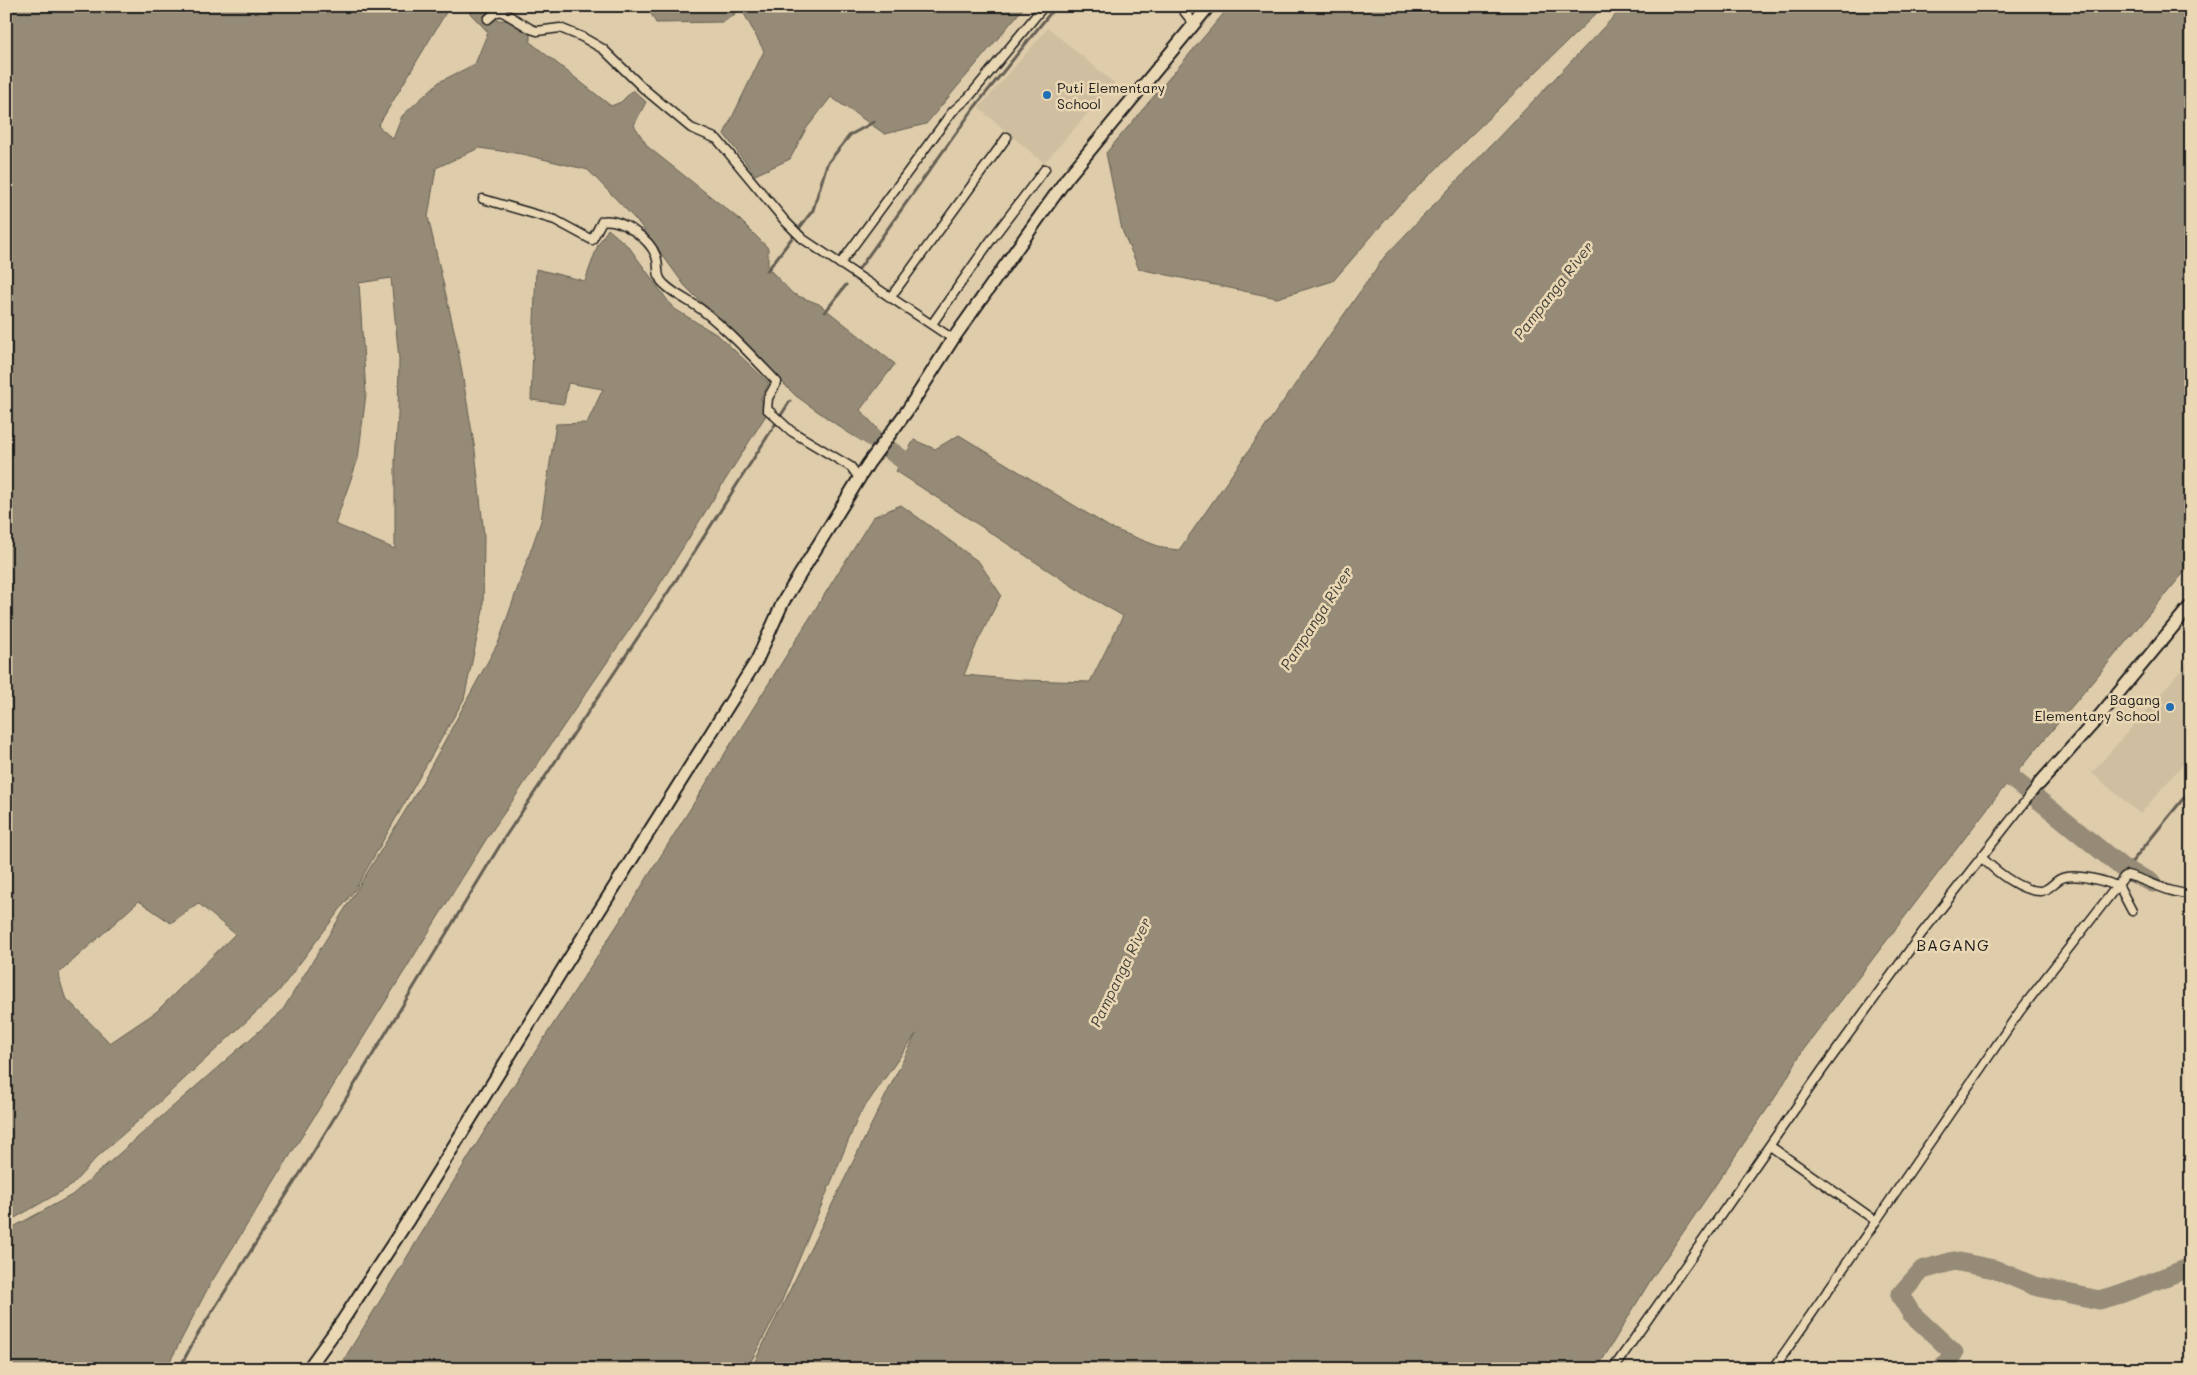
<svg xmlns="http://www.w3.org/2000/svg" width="2197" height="1375" font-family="Mali,sans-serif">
<rect width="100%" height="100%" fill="#deccab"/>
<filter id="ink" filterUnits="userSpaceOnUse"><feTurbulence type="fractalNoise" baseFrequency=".02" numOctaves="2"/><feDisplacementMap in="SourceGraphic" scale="10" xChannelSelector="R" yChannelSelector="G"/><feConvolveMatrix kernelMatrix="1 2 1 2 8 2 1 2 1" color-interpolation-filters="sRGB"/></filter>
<g filter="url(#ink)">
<!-- built -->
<path fill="#cfbea0" d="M1048,28L1114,83L1044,163L979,108Z
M2191,659V755L2140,814L2092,773Z"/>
<!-- water -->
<path fill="#958b76" stroke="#655f52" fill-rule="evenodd" d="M6,6H445L448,9L378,126L393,139L402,116L439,82L475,64L488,32L463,6H484L498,20L517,21L530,31V42L611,106L621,102L633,90L646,102L634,125L648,147L739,219L768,248V268L793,294L819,304L895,364L860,410L877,428L865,443L844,430L796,396L685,286L639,223L588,170L522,154L479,148L436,168L428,217L457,343L475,450L484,536L483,610L464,699L356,888L279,991L155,1106L96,1158L71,1186L6,1223ZM391,278L399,359L398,415L395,459V549L335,524L358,459L366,394L359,283ZM139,901L171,923L198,903L235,934L156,1012L110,1043L65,997L58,974Z
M547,6H574L551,13Z
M647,6H738L734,15L723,22L656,23Z
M740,6H1025L926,124L885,134L831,97L806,129L790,159L755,175L724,134L764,51Z
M1230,6H1604L1397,207L1333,281L1277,298L1139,269L1122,230L1106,153Z
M1624,6H2191V564L1996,797L1801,1053L1780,1090L1650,1281L1597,1369H751L916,1034L859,1115L778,1310L747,1369H338L497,1111L620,921L873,517L901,505L979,562L1001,595L977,643L964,675L1021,680L1090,682L1123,616L1083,593L896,471L914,440L935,449L959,435L1111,528L1163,548L1179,550L1385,256Z
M608,229L629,247L673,308L719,336L769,383L761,398L766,415L655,592L487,838L209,1286L166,1369H6V1231L72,1195L282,1011L418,790L499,641L541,521L556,424L587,423L603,389L568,383L564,404L531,400L536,269L585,281L598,245Z"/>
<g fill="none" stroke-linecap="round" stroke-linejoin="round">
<!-- stream -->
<path stroke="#655f52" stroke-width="3" d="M767,271L813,210L827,164L850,135L874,122
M856,273L974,108L1056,6
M825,312L846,285
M2114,884L2191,789
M179,1369L196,1337L308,1161L505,837L684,568L790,401"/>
<!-- river -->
<path stroke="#958b76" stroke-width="19" d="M850,421L910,465L925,468
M1990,763L2003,771L2124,869L2153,883
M1941,1369L1954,1353L1911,1313L1900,1295L1922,1270L1954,1261L1994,1269L2034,1286L2099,1300L2120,1294L2191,1267"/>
<defs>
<path id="street" d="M1180,6L1194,24
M488,19L495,13L501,11L531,29L537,31L560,28L582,37L603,49L643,88L691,128L717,139L785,221L803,239L953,339
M483,199L555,220L592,240L602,221C620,217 650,239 656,256C660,267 655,276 664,284C675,295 690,301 702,310C729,331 753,357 777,382L768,398L767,409L791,431L851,467L859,478
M840,264L952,112L969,97L1044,6
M890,298L1007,137
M932,324L991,240L1045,169
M1982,858C1996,871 2020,892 2041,891C2049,890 2054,882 2060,879C2073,872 2108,881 2120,888L2132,911
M1770,1146L1876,1221L2020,1011L2124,877L2127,875C2148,880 2169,894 2191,894
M1774,1368L1876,1221
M1613,1369L1823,1069L1922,933L2039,784"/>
<path id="secondary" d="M2039,784L2097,719L2191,605
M308,1369L341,1323L407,1222L564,967L757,660L783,602L868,464L907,411L953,339L1067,178L1209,6"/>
</defs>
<!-- street casing -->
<use href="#street" stroke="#1c1c1c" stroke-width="11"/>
<!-- secondary casing -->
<use href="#secondary" stroke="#1c1c1c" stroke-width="15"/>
<!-- street -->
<use href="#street" stroke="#ead7b4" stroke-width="8"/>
<!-- secondary -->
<use href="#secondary" stroke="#ead7b4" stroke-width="11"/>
</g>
</g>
<!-- markers -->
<g fill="#1f6fb2" stroke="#ead7b4" stroke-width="2">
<circle cx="1047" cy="95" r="5"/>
<circle cx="2170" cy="707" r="5"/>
</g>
<g text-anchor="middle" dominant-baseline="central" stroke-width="5" stroke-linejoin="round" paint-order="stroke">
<!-- poi labels -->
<g font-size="14" fill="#1c1c1c" stroke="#ead7b4" text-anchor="start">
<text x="1057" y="87">Puti Elementary<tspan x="1057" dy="16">School</tspan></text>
<text x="2160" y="699" text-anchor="end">Bagang<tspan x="2160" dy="16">Elementary School</tspan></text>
</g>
<!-- water labels -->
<g font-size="15" font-style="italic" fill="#46433c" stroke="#ead7b4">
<text transform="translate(1553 290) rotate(-52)">Pampanga River</text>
<text transform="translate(1316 618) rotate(-57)">Pampanga River</text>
<text transform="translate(1120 972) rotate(-64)">Pampanga River</text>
</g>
<!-- quarter labels -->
<g font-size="16" letter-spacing="1" fill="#1c1c1c" stroke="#ead7b4">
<text x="1953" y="944">BAGANG</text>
</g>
</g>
<!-- margin -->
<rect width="2197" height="1375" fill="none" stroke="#ead7b4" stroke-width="25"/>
<rect x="12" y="12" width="2172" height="1350" fill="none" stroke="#1c1c1c" stroke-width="2" filter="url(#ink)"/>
</svg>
